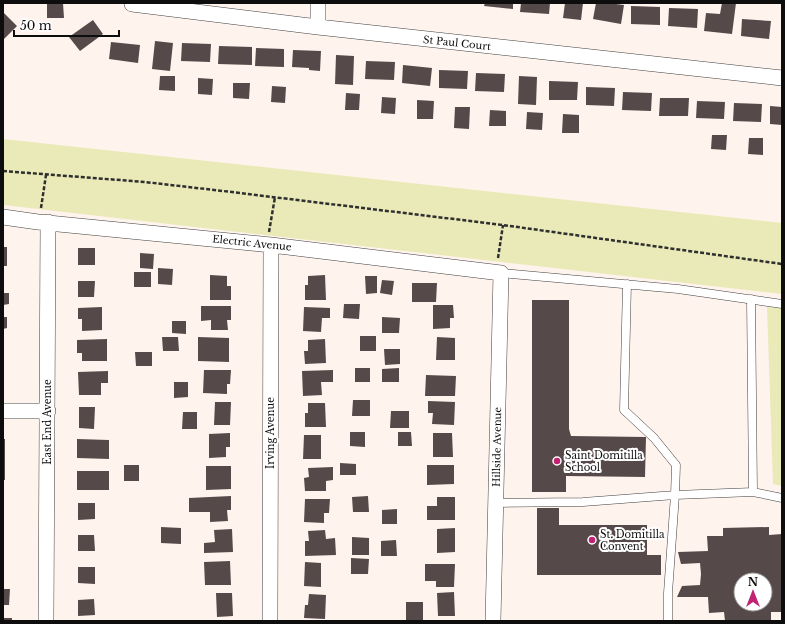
<svg xmlns="http://www.w3.org/2000/svg" width="785" height="624" font-family="'Libre Baskerville',serif">
<rect width="100%" height="100%" fill="#fff3ed"/>
<!-- green -->
<path fill="#e9eab7" d="M3,139L782,223V294L3,205Z
M767,307L782,308V486L773,484Z"/>
<!-- building -->
<path fill="#56494a" fill-rule="evenodd" d="M47,3H63L64,18H47Z
M485,3H513V9L484,6Z
M521,3H550L549,14L520,12Z
M565,3H583L581,20L563,18Z
M596,3H608L624,5L621,24L593,19Z
M722,3H736L732,34L704,31L706,13L720,14Z
M631,6L660,7V25L631,24Z
M669,8L698,9L697,28L668,26Z
M3,12L17,26L3,40Z
M742,19L771,21L769,39L741,36Z
M93,20L103,34L80,51L69,37Z
M155,41L173,43L170,71L152,69Z
M111,42L140,45L138,63L109,59Z
M182,43L211,44L210,62L181,61Z
M219,46L252,47V65L218,64Z
M256,48L284,49V67L255,66Z
M293,50L321,51L320,71L309,70V68L292,67Z
M336,55L354,56L353,85L335,84Z
M366,61L395,62L394,80L365,79Z
M403,65L432,68L430,86L402,83Z
M439,70L468,71L467,89L439,88Z
M476,73L505,74L504,92L475,91Z
M160,76H175V91L159,90Z
M519,76L537,77L536,105L518,104Z
M198,78L213,79L212,95L198,94Z
M549,81L578,82L577,100H549Z
M233,83H250L249,99L233,98Z
M272,86L286,87L285,103L271,102Z
M586,87L615,88L614,106L586,105Z
M623,92L652,93L651,111L622,110Z
M346,93L360,94L359,110H345Z
M382,97L396,98L395,114L381,113Z
M660,98H689L688,116H659Z
M417,100L434,101L433,119H417Z
M697,101L725,102L724,119L696,118Z
M734,103L762,104L761,122L733,121Z
M770,106L782,107V125L770,124Z
M455,107H470L469,129L454,128Z
M490,110L506,111V126H489Z
M527,112L543,113L542,130L526,129Z
M563,114L579,115V133H562Z
M712,135H727L726,150L711,149Z
M749,138H763V155L748,154Z
M3,247H7V266H3Z
M78,248H95V265H78Z
M140,253L154,254L153,269L140,268Z
M158,268L173,269L172,285L158,284Z
M134,272H151V287H134Z
M210,275L227,276V286H231V300H210Z
M325,275L326,300H305V285H308V276Z
M365,276H377V293L366,294Z
M382,280L394,281L392,295L380,293Z
M78,281H95L94,297H78Z
M412,283H437L436,302H412Z
M3,293H9V304L3,305Z
M532,300H569V429L571,436L646,437L645,477L566,476V492H532Z
M344,304H360L359,319L343,318Z
M433,305H453L454,318H450V328L433,329Z
M201,306H231V320H227L228,330H211V320L201,321Z
M102,307V330L82,331V319H78V308Z
M304,307L330,308V318H322L321,332L303,331Z
M3,317H7V328L3,329Z
M382,317L400,318L399,333H382Z
M172,321H186V334L172,333Z
M360,336H376V351H360Z
M162,337H178L179,351H163Z
M198,337L229,338V362L198,361Z
M437,337L455,338V360H436Z
M107,339V361H82V353H77V340Z
M325,339L326,363L305,364L304,351H308V340Z
M384,349H400V364L385,365Z
M135,352H152V366H136Z
M355,368H370V382H355Z
M399,368V382H382V369Z
M204,370H231L230,384H227V394L203,393Z
M333,370V382H321L322,395L303,396L302,371Z
M108,371V383H101V395H79L78,372Z
M426,375L456,376L455,396H425Z
M174,382H188V397L174,398Z
M353,400H370V416H352Z
M428,401L455,402L454,425L432,424L433,413H428Z
M215,402H231L230,425H214Z
M308,403H325L326,427H305V413H308Z
M79,407H95L94,429L79,428Z
M391,411H409V428H390Z
M183,412H197V429H182Z
M350,432H365V447L350,446Z
M398,432H411L412,446H398Z
M230,433V447H226V457L209,458V434Z
M433,433H452L453,457H433Z
M304,435H321V459H303Z
M3,439H5V480H3Z
M77,439L109,440V459L77,458Z
M340,463L356,464V475H340Z
M124,465H139V481H124Z
M427,465H454V484L427,485Z
M206,466H231V489L206,490Z
M333,467V480L326,481V491H305L304,478L309,477L308,468Z
M77,471H109V490H77Z
M231,496V510H227L228,521L210,522V512H189V498Z
M368,496L369,512H353L352,497Z
M437,497H455V520H427V506H437Z
M305,499H330L329,513H324V523L304,522Z
M78,503H95V519L78,520Z
M537,508H559V525H647V555H661V575H537Z
M397,509V524H382V510Z
M161,527L181,528V544L161,543Z
M769,527V535L782,534V612H771V620L725,621L724,612L709,613L708,597H677L682,586L700,585L701,574L700,563L681,564L678,552L708,551L707,536H723V528ZM741,580H765V604H741Z
M455,528V552L437,553V529Z
M232,529L233,552L204,553V543L215,542L214,530Z
M325,530L326,539L335,538L336,555L305,556V541H309L308,531Z
M78,535H94L95,551H78Z
M352,537L369,538V555H352Z
M396,540L397,556H381V541Z
M351,558L369,559L368,574H351Z
M230,561L231,585H205L204,562Z
M305,562L321,563V587L304,586Z
M425,564H455L454,587H436V581H425Z
M78,567H95V584L78,583Z
M3,589H10L9,605H3Z
M454,592L455,616H438L437,593Z
M216,593H232L233,616L217,617Z
M309,594L326,595L325,619L304,618L305,605H308Z
M94,599L95,615L78,616V600Z
M406,602H423V621H406Z
M3,618H12V621H3Z"/>
<g fill="none" stroke-linecap="round" stroke-linejoin="round">
<defs>
<path id="service" d="M501,273L678,289L782,304
M627,284L624,410L654,438L676,465L675,495L753,492L782,498
M751,299L753,492
M496,503L583,502L675,495L668,593V621"/>
<path id="minor" d="M132,3V4L318,27L782,78
M318,27V3
M3,217L38,222L271,245L501,273L493,621
M3,411H48
M46,621L48,222
M270,621L271,245"/>
</defs>
<!-- service casing -->
<use href="#service" stroke="#404040" stroke-width="9"/>
<!-- minor casing -->
<use href="#minor" stroke="#404040" stroke-width="16"/>
<!-- path -->
<path stroke="#2f2f2f" stroke-width="2.5" stroke-dasharray="4 2" stroke-linecap="butt" d="M3,171L145,182L223,191L503,225L782,264
M41,208L46,175
M269,232L275,197
M498,258L503,225"/>
<!-- service -->
<use href="#service" stroke="#fff" stroke-width="8"/>
<!-- minor -->
<use href="#minor" stroke="#fff" stroke-width="15"/>
</g>
<!-- markers -->
<g fill="#bf2372" stroke="#fff" stroke-width="1.5">
<circle cx="557" cy="461" r="4"/>
<circle cx="592" cy="540" r="4"/>
</g>
<g text-anchor="middle" dominant-baseline="central" stroke-width="4" stroke-linejoin="round" paint-order="stroke">
<!-- street labels -->
<g font-size="10" fill="#0d0d0d" stroke="#fff">
<text transform="translate(457 43) rotate(6)">St Paul Court</text>
<text transform="translate(252 243) rotate(6)">Electric Avenue</text>
<text transform="translate(47 422) rotate(-90)">East End Avenue</text>
<text transform="translate(270 433) rotate(-90)">Irving Avenue</text>
<text transform="translate(497 447) rotate(-89)">Hillside Avenue</text>
</g>
<!-- poi labels -->
<g font-size="10" fill="#0d0d0d" stroke="#fff" text-anchor="start">
<text x="565" y="455">Saint Domitilla<tspan x="565" dy="12">School</tspan></text>
<text x="600" y="534">St. Domitilla<tspan x="600" dy="12">Convent</tspan></text>
</g>
</g>
<!-- border -->
<rect width="785" height="624" fill="none" stroke="#0d0d0d" stroke-width="8"/>
<!-- north arrow -->
<g transform="translate(753 592)"><circle r="19" fill="#ffffff" stroke="#9e9e9e"/>
<path d="M0-3L7 15L0 10L-7 15Z" fill="#bf2372"/>
<text y="-6" font-size="11" font-weight="bold" text-anchor="middle" fill="#0d0d0d">N</text>
</g>
<!-- scale -->
<path d="M14 30v6h105v-6" fill="none" stroke="#0d0d0d" stroke-width="2"/>
<text x="20" y="30" font-size="12" fill="#0d0d0d" stroke="#ffffff" stroke-width="3" paint-order="stroke">50 m</text>
</svg>
